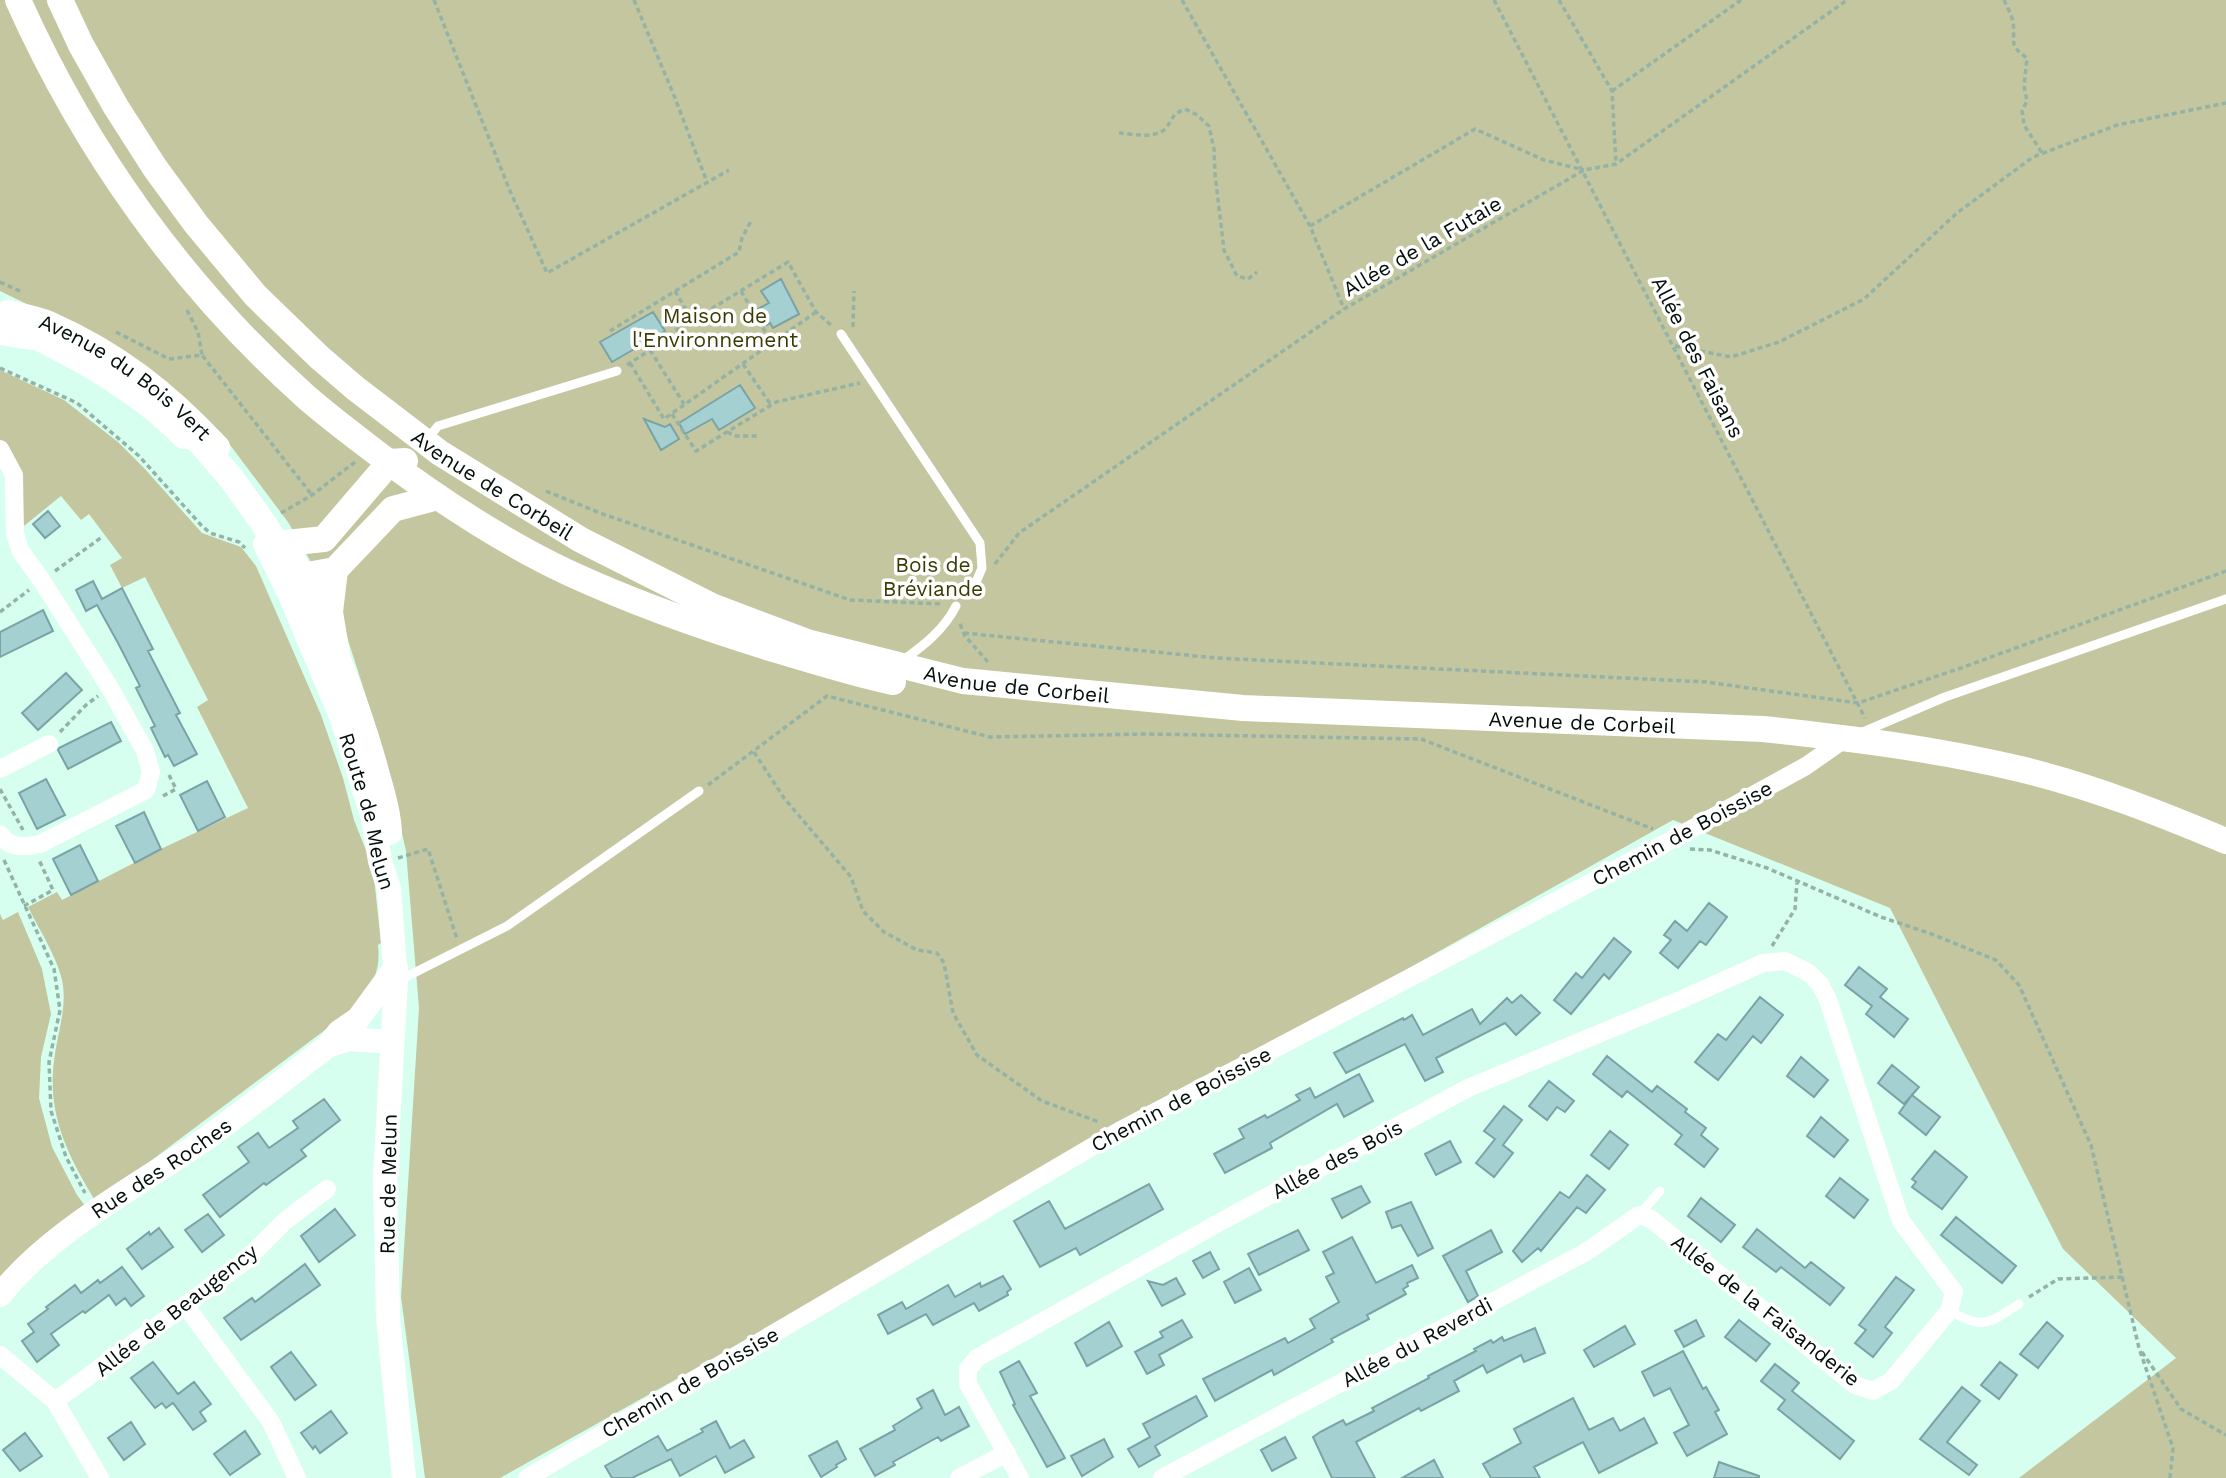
<svg xmlns="http://www.w3.org/2000/svg" width="2226" height="1478" font-family="'Work Sans',sans-serif">
<rect width="100%" height="100%" fill="#d7ffef"/>
<!-- green -->
<path fill="#c3c69e" d="M0,0H2226V1478H2019L2176,1358L2063,1249L1890,908L1673,820L500,1478H425L401,1297L419,1008L406,851L383,749L338,609L288,522L221,433L123,351L0,291Z
M0,370L64,400L118,442L144,468L202,533L241,547L256,566L321,715L343,778L354,820L373,868L381,943L378,945C381,968 373,984 361,1003L96,1202C69,1157 47,1117 54,1061C57,1033 69,1004 61,976C54,952 39,929 28,907L57,892L62,900L163,848L248,808L197,707L208,700L145,577L122,588L110,565L122,558L89,514L81,520L61,496L19,530L0,442Z
M18,912L42,969L51,1014L41,1057L39,1098L52,1147L77,1195L88,1210L0,1280V914L3,920Z"/>
<!-- building -->
<path fill="#a4d0d2" stroke="#79a3a5" stroke-width="2" d="M781,279L799,314L773,328L770,323L767,325L758,309L769,303L761,291Z
M653,312L665,331L612,362L600,342Z
M740,385L755,408L719,430L712,419L685,434L679,423Z
M644,419L665,427L670,424L679,439L661,450Z
M48,511L60,526L45,538L33,524Z
M93,581L102,599L122,588L153,649L148,651L180,713L176,715L197,754L174,766L168,755L165,757L151,728L155,726L136,688L140,686L118,643L97,605L86,611L76,590Z
M43,610L53,631L0,657V632Z
M66,673L82,690L38,730L22,713Z
M111,722L121,741L68,769L58,750L59,748Z
M46,779L65,815L37,829L19,793Z
M207,781L225,817L198,831L180,795Z
M144,812L161,849L135,863L116,826Z
M80,845L98,881L71,895L53,859Z
M1709,903L1727,917L1706,945L1700,941L1678,968L1660,953L1671,940L1664,935L1675,921L1687,931Z
M1614,938L1631,952L1609,979L1604,974L1571,1014L1554,1000L1576,973L1582,978Z
M1859,967L1887,989L1880,997L1908,1019L1894,1037L1866,1014L1872,1006L1845,985Z
M1521,995L1540,1013L1516,1035L1505,1023L1436,1058L1443,1072L1425,1081L1405,1044L1346,1073L1334,1053L1403,1018L1404,1020L1412,1015L1423,1035L1472,1009L1480,1024L1507,998L1512,1003Z
M1760,997L1783,1015L1761,1043L1753,1036L1718,1080L1695,1062L1718,1034L1726,1040Z
M1607,1056L1652,1092L1657,1086L1687,1109L1685,1112L1706,1128L1701,1135L1718,1149L1704,1167L1675,1144L1682,1135L1627,1091L1622,1097L1593,1074Z
M1801,1057L1828,1080L1814,1097L1787,1076Z
M1892,1065L1919,1087L1904,1104L1878,1083Z
M1359,1074L1373,1101L1344,1117L1337,1104L1270,1143L1272,1148L1225,1173L1214,1154L1244,1138L1239,1129L1265,1115L1267,1118L1300,1100L1296,1095L1310,1088L1315,1098Z
M1549,1081L1574,1101L1565,1112L1557,1107L1547,1120L1529,1106Z
M1912,1095L1940,1117L1926,1135L1899,1113Z
M324,1099L340,1120L301,1150L306,1156L266,1185L264,1183L220,1217L203,1195L249,1162L238,1147L258,1133L269,1148L298,1128L293,1121Z
M1504,1106L1522,1120L1503,1145L1513,1153L1494,1177L1476,1163L1495,1139L1484,1131Z
M1821,1117L1848,1140L1834,1157L1807,1136Z
M1610,1131L1628,1145L1609,1169L1591,1155Z
M1450,1141L1461,1162L1436,1175L1425,1154Z
M1935,1151L1967,1177L1942,1209L1912,1187L1916,1182L1912,1179Z
M1587,1175L1605,1190L1586,1213L1577,1207L1541,1251L1538,1248L1522,1262L1513,1251L1560,1192L1569,1198Z
M1840,1178L1868,1200L1854,1218L1826,1196Z
M1149,1184L1163,1209L1080,1255L1076,1248L1040,1267L1014,1221L1049,1201L1065,1229Z
M1361,1186L1370,1202L1342,1218L1332,1199Z
M1701,1198L1735,1225L1721,1242L1688,1216Z
M1411,1202L1433,1248L1418,1256L1401,1225L1392,1228L1386,1212Z
M335,1209L355,1235L319,1262L301,1236Z
M208,1214L224,1235L202,1252L185,1230Z
M1956,1217L2016,1266L2002,1283L1941,1235Z
M159,1228L173,1247L142,1269L127,1249L149,1232L150,1235Z
M1757,1229L1805,1268L1811,1262L1844,1288L1830,1305L1781,1267L1776,1272L1743,1247Z
M1298,1230L1309,1250L1259,1275L1248,1254Z
M1491,1230L1502,1252L1466,1271L1478,1296L1468,1302L1443,1256Z
M1352,1237L1376,1283L1412,1265L1418,1278L1407,1283L1408,1286L1403,1289L1406,1294L1367,1315L1369,1319L1331,1339L1333,1342L1274,1375L1272,1370L1215,1401L1203,1379L1285,1338L1288,1343L1315,1328L1310,1319L1339,1302L1326,1277L1334,1273L1323,1252Z
M1210,1252L1219,1269L1203,1278L1193,1261Z
M305,1264L320,1285L241,1340L224,1318L252,1298L255,1302Z
M122,1267L144,1296L131,1306L125,1298L116,1305L109,1295L85,1313L83,1311L51,1334L59,1345L37,1362L22,1341L34,1332L28,1324L48,1309L46,1307L75,1285L81,1293L98,1280L100,1283Z
M1249,1268L1261,1290L1235,1303L1224,1282Z
M1003,1276L1011,1289L1007,1292L1008,1295L979,1311L974,1303L933,1325L926,1314L888,1334L878,1315L902,1302L906,1309L948,1285L955,1297L980,1283L981,1287Z
M1896,1277L1914,1290L1885,1327L1892,1333L1873,1357L1855,1343L1866,1330L1859,1325Z
M1176,1278L1185,1294L1162,1306L1148,1281L1163,1285Z
M1182,1320L1192,1337L1159,1355L1164,1365L1147,1374L1135,1352L1163,1337L1160,1332Z
M1696,1320L1704,1336L1684,1347L1675,1331Z
M1739,1320L1770,1344L1756,1361L1725,1337Z
M1109,1322L1122,1346L1087,1366L1075,1343Z
M2047,1322L2063,1336L2038,1368L2020,1354Z
M1625,1326L1635,1344L1594,1367L1584,1350Z
M1535,1328L1545,1353L1524,1362L1521,1355L1487,1373L1483,1365L1454,1381L1459,1391L1421,1411L1419,1408L1356,1442L1375,1478H1332L1313,1437L1320,1432L1343,1420L1346,1425L1374,1411L1372,1408L1429,1378L1428,1376L1476,1351L1474,1349L1491,1340L1493,1343L1502,1337L1504,1341Z
M1683,1351L1703,1389L1706,1387L1719,1410L1715,1412L1727,1434L1687,1456L1674,1433L1689,1425L1670,1388L1654,1396L1642,1372Z
M291,1352L316,1385L295,1400L271,1367Z
M1019,1361L1037,1393L1030,1396L1065,1458L1047,1467L1013,1405L1015,1404L1000,1372Z
M153,1362L178,1394L194,1382L211,1404L200,1412L206,1421L193,1430L173,1403L166,1408L162,1403L155,1408L131,1378Z
M2000,1362L2017,1375L1999,1399L1981,1385Z
M1775,1364L1799,1383L1792,1391L1854,1441L1840,1459L1778,1409L1785,1400L1761,1381Z
M1962,1387L1980,1401L1947,1442L1977,1465L1969,1475L1920,1439Z
M933,1390L945,1415L959,1407L969,1426L941,1441L938,1437L893,1462L895,1465L875,1476L860,1449L895,1430L893,1426L922,1408L917,1399Z
M1196,1396L1207,1416L1155,1446L1160,1455L1139,1467L1128,1449L1150,1437L1143,1424Z
M1573,1398L1589,1430L1613,1418L1620,1431L1644,1418L1657,1443L1599,1473L1583,1442L1534,1467L1540,1478H1491L1483,1464L1521,1443L1514,1429Z
M331,1411L347,1433L320,1453L315,1446L313,1449L301,1433Z
M716,1421L730,1448L744,1440L754,1457L725,1473L716,1456L680,1476L671,1459L632,1478H612L605,1466L658,1436L667,1451L703,1432L701,1429Z
M131,1422L145,1444L124,1460L108,1438Z
M245,1431L260,1454L230,1475L214,1454Z
M25,1433L42,1456L20,1471L3,1450Z
M1285,1437L1296,1458L1272,1471L1261,1450Z
M1104,1439L1113,1457L1082,1476L1071,1456Z
M837,1441L846,1459L836,1465L837,1467L821,1477L809,1456Z
M1434,1460L1443,1478H1402Z
M1719,1462L1759,1476V1478H1714Z"/>
<g fill="none" stroke-linecap="round" stroke-linejoin="round">
<!-- path -->
<path stroke="#94b3a6" stroke-width="3.5" stroke-dasharray="5 3.5" stroke-linecap="butt" d="M434,0L510,191L547,273L729,170
M634,0L675,98L707,182
M1182,0L1310,226L1344,309
M1494,0L1865,718
M1559,0L1612,91L1616,164
M2004,0C2007,7 2012,15 2013,22C2016,42 2007,44 2027,58L2024,86L2027,101L2022,111L2024,125L2042,153
M1612,91L1741,0
M1119,133C1133,134 1154,139 1165,129C1174,119 1170,115 1185,109L1197,115L1209,126L1214,149L1215,174L1224,250L1237,276L1248,279L1257,272
M1310,226L1475,129L1544,160L1584,170
M0,282L22,292
M675,291L692,320
M741,291L772,343
M187,310L198,332L202,355
M853,327L854,291
M610,331L739,252L742,238L751,221
M116,332L169,359L202,355L312,495
M785,334L798,349
M1675,346L1731,357L1779,342L1864,299L1957,213L2033,157L2117,125L2226,103
M650,350L684,404
M630,363L664,419L816,312
M743,364L771,405
M627,365L650,350L657,342L788,262L816,312L832,326
M0,368L77,403L139,456L201,525L210,533L239,542L245,548
M672,414L696,451L776,402L860,383
M727,432L736,436H760
M546,491L600,513L850,600L943,604
M281,513L312,495L355,462
M995,564L1019,533L1344,309L1584,170L1616,164L1847,0
M55,571L102,537
M0,612L29,590
M960,624L965,636L988,662
M964,633L1216,658L1706,682L1858,703L1961,668L2226,571
M60,732L86,705L98,696
M1421,739L1653,829
M754,752L784,798L851,877L863,911L884,932L917,950L937,953L944,963L953,1013L977,1055L1042,1101L1099,1122
M708,785L827,696L990,737L1147,734L1421,739
M0,789L23,830
M163,796L176,789L169,775
M1690,849L1710,850L1767,868L1881,917L1929,933L1996,960L2019,985L2091,1145L2139,1348L2173,1448L2170,1478
M398,858L428,849L457,939
M4,860L54,969L60,1010L49,1062L51,1111L66,1157L85,1193
M24,906L53,890L39,860
M1772,946L1795,909L1797,881
M2029,1297L2058,1279L2123,1277
M2142,1352L2181,1409L2226,1435"/>
<!-- lane -->
<path stroke="#fff" stroke-width="9" d="M841,334L980,543L982,568L974,587
M426,441L438,426L617,371
M902,661C923,646 944,630 956,606
M1863,732L1945,697L2226,599
M400,980L507,926L699,791
M1639,1215L1660,1191
M1949,1311C1985,1329 1986,1325 2019,1304"/>
<!-- street -->
<path stroke="#fff" stroke-width="18" d="M0,336L31,341
M0,449L14,475L15,533L20,550L42,581L110,688L145,751L151,772L146,790L40,844C25,847 9,849 0,834
M0,769L49,744
M185,1305L271,1422L297,1478
M0,1355L55,1401L100,1478
M55,1401L244,1262L285,1221L327,1189
M527,1478L1119,1131L1675,838L1806,766L1846,738
M959,1478L1007,1453
M1020,1478L968,1384V1369L977,1358L1222,1221L1468,1088L1678,1001L1763,963L1785,961L1809,973L1820,984L1828,1000L1901,1221L1954,1292L1949,1311L1891,1381L1873,1391L1855,1385L1651,1219L1639,1215L1586,1252L1162,1478"/>
<!-- secondary -->
<g stroke="#fff" stroke-width="24">
<path id="s1" d="M8,312C21,315 37,318 49,323C117,353 168,393 218,447"/>
<path d="M0,320C65,351 133,385 184,437"/>
<path id="s2" d="M265,544L290,595L341,716L373,818L380,861L389,889L396,981L385,1177L388,1317L404,1478"/>
<path d="M293,558C326,624 355,693 375,764C381,787 389,809 390,833"/>
<path d="M328,1046L348,1039L392,1042"/>
<path id="s3" d="M0,1295C52,1230 137,1187 204,1140C246,1110 287,1077 328,1046L339,1032L358,1019L396,967"/>
</g>
<!-- primary -->
<g stroke="#fff" stroke-width="26">
<path d="M18,0C85,150 182,286 305,396C330,418 356,437 382,457C441,501 503,542 569,573C634,603 702,627 770,648C811,660 851,673 893,682"/>
<path id="s4" d="M60,0L81,45L116,107L155,168L196,224L255,295L319,357L355,388L440,453L581,540L714,607L807,642L963,681L1243,708L1763,729C1849,738 1936,749 2020,769C2091,786 2159,813 2226,841"/>
<path d="M170,423L199,441L231,478L264,524L287,562L302,576L335,570"/>
<path d="M286,543L324,539L390,462L405,461"/>
<path d="M337,655L330,612L335,570L393,509L438,497"/>
</g>
</g>
<g text-anchor="middle" dominant-baseline="central" stroke-width="7" stroke-linejoin="round" paint-order="stroke">
<!-- street labels -->
<g font-size="21" fill="#030f0a" stroke="#fff">
<text transform="translate(1422 246) rotate(-30)">Allée de la Futaie</text>
<text transform="translate(1698 357) rotate(63)">Allée des Faisans</text>
<text stroke="none"><textPath href="#s1" startOffset="136">Avenue du Bois Vert</textPath></text>
<text stroke="none"><textPath href="#s4" startOffset="660">Avenue de Corbeil</textPath></text>
<text stroke="none"><textPath href="#s4" startOffset="1227">Avenue de Corbeil</textPath></text>
<text stroke="none"><textPath href="#s4" startOffset="1794">Avenue de Corbeil</textPath></text>
<text stroke="none"><textPath href="#s2" startOffset="287">Route de Melun</textPath></text>
<text transform="translate(1682 833) rotate(-28)">Chemin de Boissise</text>
<text transform="translate(1181 1099) rotate(-28)">Chemin de Boissise</text>
<text transform="translate(1337 1159) rotate(-28)">Allée des Bois</text>
<text stroke="none"><textPath href="#s3" startOffset="206">Rue des Roches</textPath></text>
<text transform="translate(388 1184) rotate(-89)">Rue de Melun</text>
<text transform="translate(176 1310) rotate(-38)">Allée de Beaugency</text>
<text transform="translate(1766 1310) rotate(38)">Allée de la Faisanderie</text>
<text transform="translate(1417 1342) rotate(-28)">Allée du Reverdi</text>
<text transform="translate(690 1382) rotate(-30)">Chemin de Boissise</text>
</g>
<!-- park labels -->
<g font-size="21" fill="#3b3c03" stroke="#fff">
<text x="715" y="315">Maison de<tspan x="715" dy="24">l'Environnement</tspan></text>
<text x="933" y="564">Bois de<tspan x="933" dy="24">Bréviande</tspan></text>
</g>
</g>
</svg>
